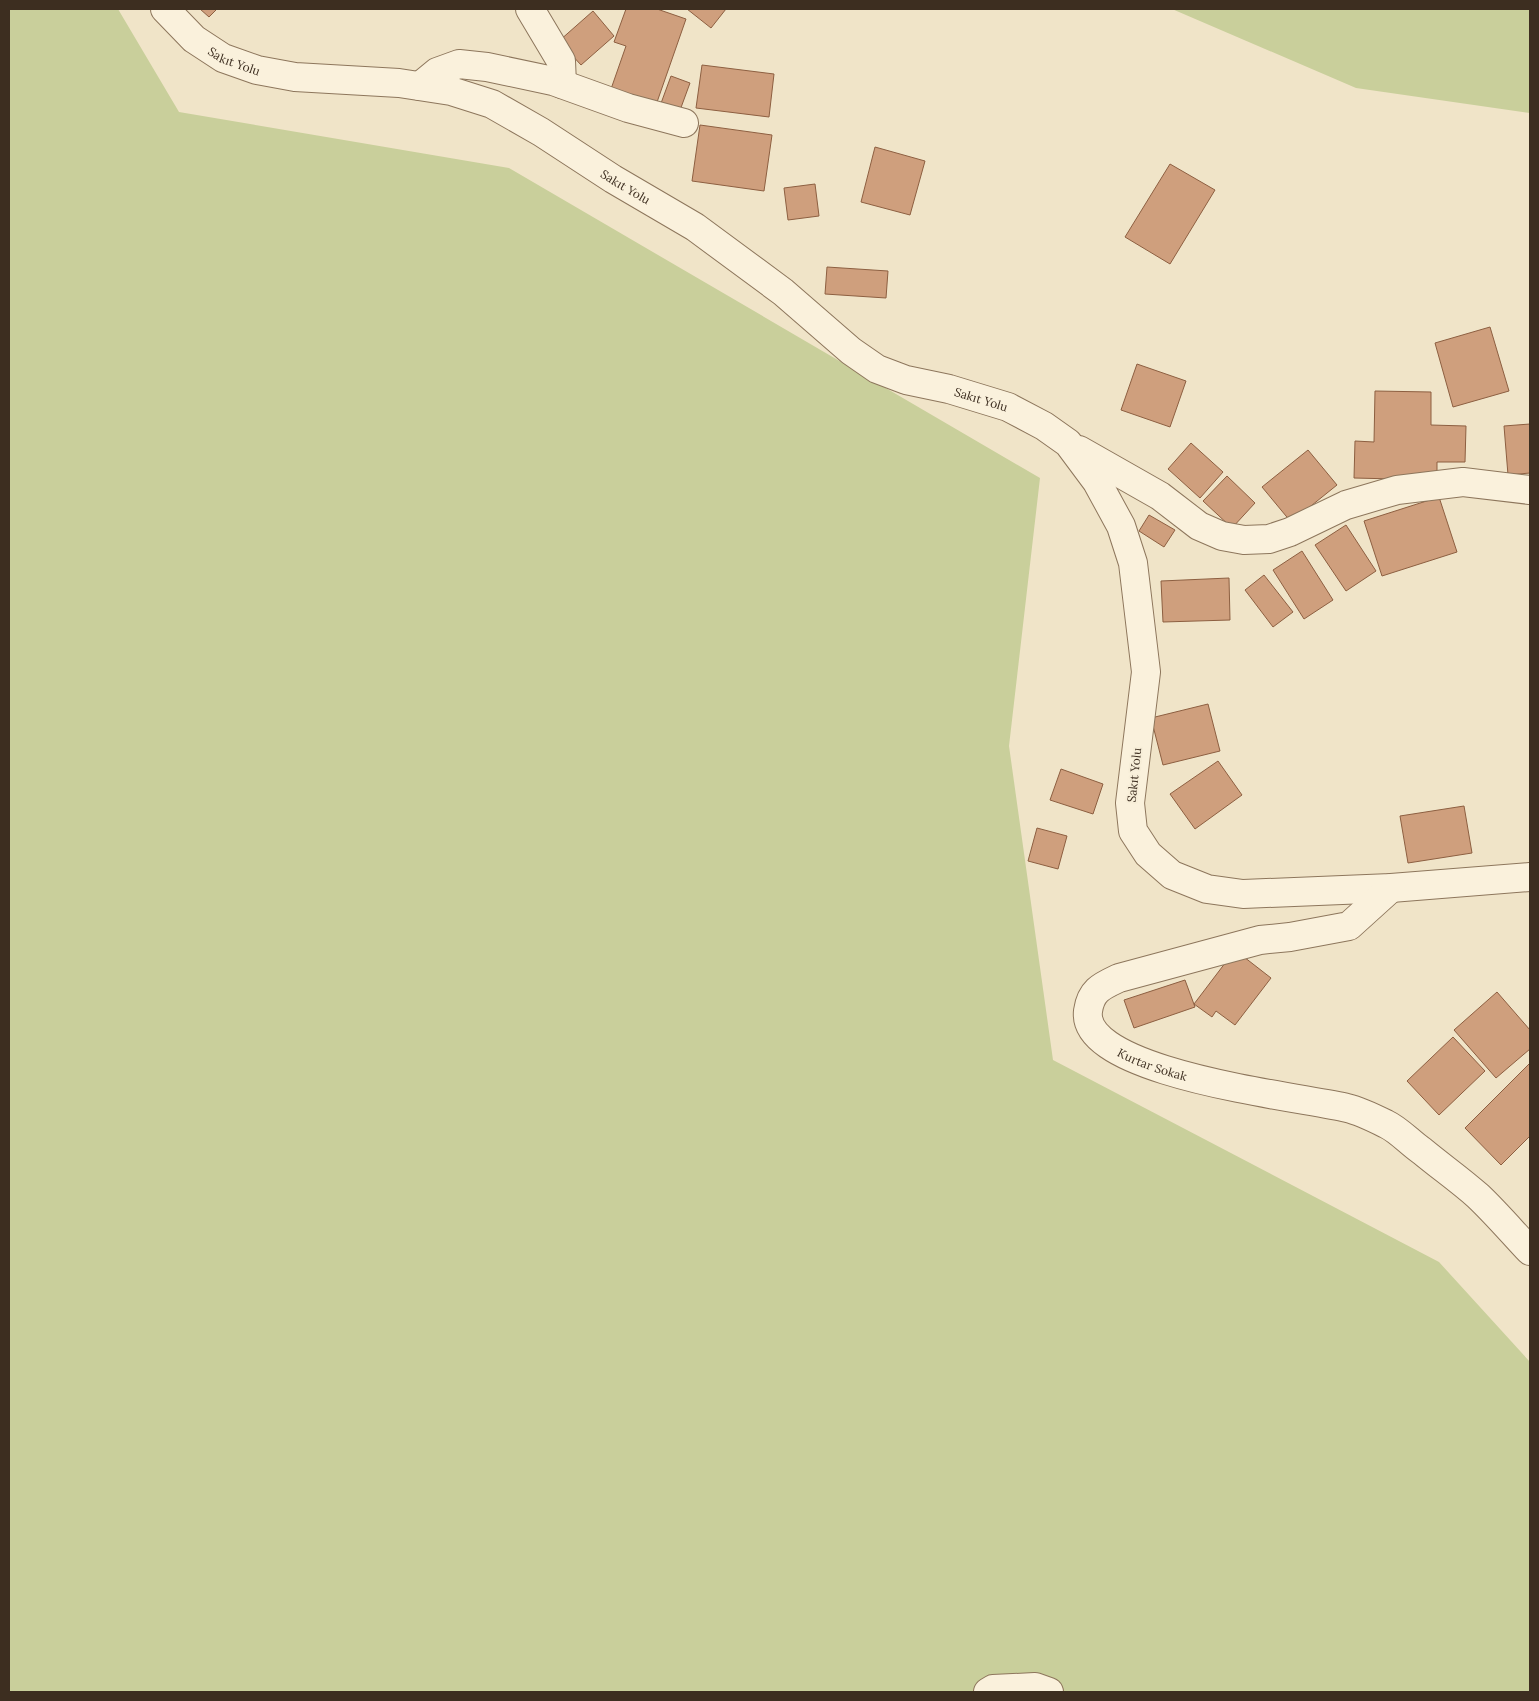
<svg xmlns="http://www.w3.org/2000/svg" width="1539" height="1701" font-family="Lora,serif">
<rect width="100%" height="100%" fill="#f0e4c8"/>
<!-- green -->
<path fill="#c9cf9b" d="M9,9H118L179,112L509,168L1040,478L1009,746L1053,1060L1439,1262L1530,1362V1692H9Z
M1172,9H1530V113L1356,88Z"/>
<!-- building -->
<path fill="#cf9f7d" stroke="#8d5f41" d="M200,9H217L209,17Z
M626,9H657L686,19L656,105L611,89L626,46L614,42Z
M687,9H726L711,28Z
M593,11L614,36L581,65L559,41Z
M702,65L774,74L769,117L696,108Z
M671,76L690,83L679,113L660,106Z
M700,125L772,135L764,191L692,181Z
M875,147L925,161L910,215L861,202Z
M1170,164L1215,190L1170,264L1125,237Z
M815,184L819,216L788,220L784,188Z
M827,267L888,271L886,298L825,294Z
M1490,327L1509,391L1453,407L1435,343Z
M1137,364L1186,381L1170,427L1121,410Z
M1375,391L1431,392V425L1466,426L1465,462H1437V480L1354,478L1355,441L1374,442Z
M1530,424V473L1508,475L1504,426Z
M1191,443L1223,472L1200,498L1168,469Z
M1308,450L1337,485L1291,522L1262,487Z
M1227,476L1255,503L1232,528L1203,501Z
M1439,497L1457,552L1382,576L1364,521Z
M1149,515L1175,530L1164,547L1139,531Z
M1346,525L1376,571L1346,591L1315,545Z
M1302,551L1333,600L1304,619L1273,570Z
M1264,575L1293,612L1273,627L1245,590Z
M1229,578L1230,620L1163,622L1161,581Z
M1208,704L1220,751L1163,765L1151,718Z
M1218,761L1242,795L1195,829L1170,794Z
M1061,769L1103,784L1093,814L1050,800Z
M1464,806L1472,853L1408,863L1400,816Z
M1037,828L1067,836L1058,869L1028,861Z
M1235,950L1271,978L1235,1025L1216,1011L1212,1017L1194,1004Z
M1185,980L1195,1007L1134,1028L1124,1000Z
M1497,992L1530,1030V1049L1496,1078L1454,1030Z
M1453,1037L1485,1071L1439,1115L1407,1081Z
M1530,1063V1136L1501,1165L1465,1128Z"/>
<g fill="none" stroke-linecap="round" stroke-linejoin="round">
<defs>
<g id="minor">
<path id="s1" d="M165,9L194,39L223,58L257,70L295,77L399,83L451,91L492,104L541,132L613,179L695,227L783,292L851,351L877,369L906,380L949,389L1008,407L1044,426L1068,443L1097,482L1121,526L1133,563L1146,672L1130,803L1133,831L1148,854L1172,875L1207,889L1243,894L1391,888L1530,877"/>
<path d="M530,9L561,61L562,84"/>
<path d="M420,86L437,72L459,64L487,67L553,81L628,108L684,123"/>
<path d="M1079,450L1160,496L1199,526L1222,536L1244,540L1269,539L1290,532L1346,505L1397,490L1463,482L1530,490"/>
<path id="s2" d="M1391,888L1349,926L1290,937L1260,940L1119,978C1102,986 1091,990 1088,1011C1080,1074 1303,1097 1347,1108C1360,1111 1374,1118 1386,1124C1399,1130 1410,1143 1422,1151C1440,1166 1460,1180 1478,1196C1496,1213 1513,1233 1530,1251"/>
<path d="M988,1692L993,1689L1035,1687L1049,1692"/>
</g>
</defs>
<!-- minor casing -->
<use href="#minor" stroke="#8d765c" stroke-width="30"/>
<!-- minor -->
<use href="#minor" stroke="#faf1dc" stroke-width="28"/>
</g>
<g text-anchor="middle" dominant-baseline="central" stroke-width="4" stroke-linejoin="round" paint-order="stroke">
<!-- street labels -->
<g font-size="12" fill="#3d2e20" stroke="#f7eed8">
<text stroke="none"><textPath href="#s1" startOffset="88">Sakıt Yolu</textPath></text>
<text stroke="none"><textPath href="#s1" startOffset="508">Sakıt Yolu</textPath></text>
<text stroke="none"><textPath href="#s1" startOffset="928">Sakıt Yolu</textPath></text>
<text transform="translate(1134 775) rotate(-84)">Sakıt Yolu</text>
<text stroke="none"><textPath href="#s2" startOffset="431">Kurtar Sokak</textPath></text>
</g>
</g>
<!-- border -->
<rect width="1539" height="1701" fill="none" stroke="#3d2e20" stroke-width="20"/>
</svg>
